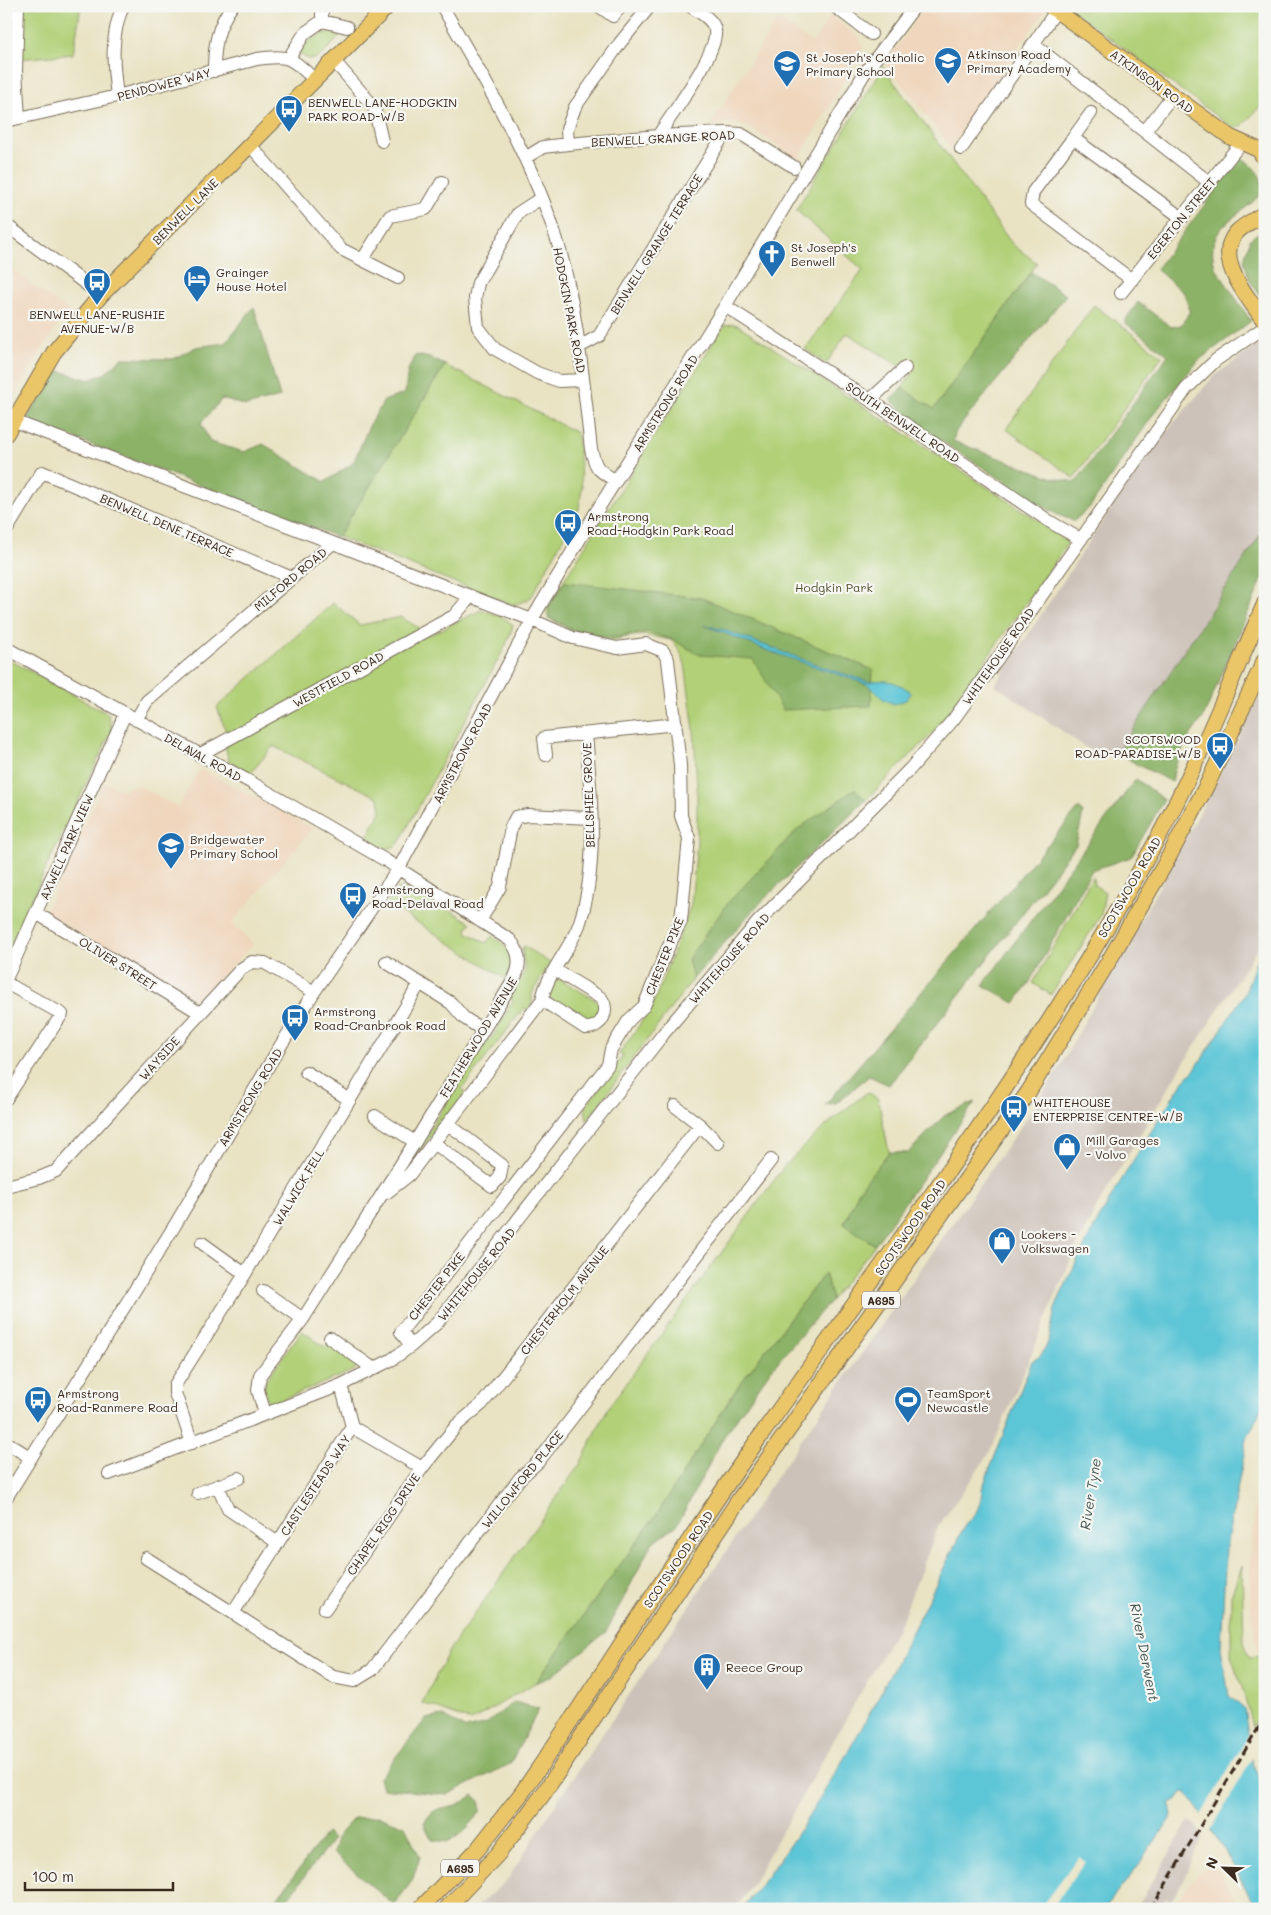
<svg xmlns="http://www.w3.org/2000/svg" width="1271" height="1915" font-family="Mali,sans-serif">
<rect width="100%" height="100%" fill="#f6f6f2"/>
<filter id="ink" filterUnits="userSpaceOnUse"><feTurbulence type="fractalNoise" baseFrequency=".02" numOctaves="2"/><feDisplacementMap in="SourceGraphic" scale="10" xChannelSelector="R" yChannelSelector="G"/><feConvolveMatrix kernelMatrix="1 2 1 2 8 2 1 2 1" color-interpolation-filters="sRGB"/></filter>
<filter id="wash" filterUnits="userSpaceOnUse"><feTurbulence type="fractalNoise" baseFrequency=".0096" numOctaves="4" result="noise"/><feDisplacementMap in="SourceGraphic" scale="20" xChannelSelector="R" yChannelSelector="G"/><feGaussianBlur stdDeviation="1.12" result="paint"/><feColorMatrix in="noise" values="0 0 0 0 0 0 0 0 0 0 0 0 0 0 0 0 0 1.4 0 .05"/><feComposite in="paint" operator="in"/></filter>
<g filter="url(#wash)">
<rect width="100%" height="100%" fill="#e9e3c3"/>
<!-- built -->
<path fill="#efd6bc" d="M926,6H1038L1045,11L1011,58L951,147L885,63Z
M831,16L859,36L863,48L800,157L797,158L748,127L733,122L710,125L778,19L812,43Z
M6,265L68,311L41,350L6,410Z
M200,769L313,828L232,923L253,944L201,998H188L45,912L104,782L122,790L137,785L178,807Z
M1265,1466V1655L1258,1656L1251,1608L1250,1558L1255,1512Z
M1210,1868L1219,1870L1241,1909H1172L1186,1887L1201,1871Z"/>
<!-- industrial -->
<path fill="#cdc2b9" d="M1265,339V528L1118,752L1097,755L995,685L1102,522L1154,446L1213,377Z
M1265,686V936L1173,1080L1100,1201L1075,1249L991,1451L938,1527L902,1620L746,1895L733,1909H474L508,1879L560,1797L804,1436L1033,1109L1057,1072L1199,814Z
M1265,1683V1732L1260,1740L1253,1728L1260,1691Z
M1189,1821L1196,1825L1203,1836L1197,1847L1186,1876L1171,1901L1166,1898L1160,1909H1136Z"/>
<!-- green -->
<path fill="#b1d077" stroke="#767d4a" d="M6,6H81L73,54L19,59V38L6,37Z
M1066,6H1265V101L1242,126L1233,128Z
M336,31L339,34V37C326,50 317,69 299,53C308,37 318,34 336,31Z
M883,67L1013,245L1037,263L934,410L902,388L912,374L847,333L826,364L805,349L863,270L796,210Z
M1094,305L1162,356L1074,478L1006,429Z
M733,324L738,325L1048,527L1068,543L936,730L866,800L854,789L688,959L693,979L587,1120L585,1108L623,1056L619,1054L652,1007L691,905L697,843V787L694,730L685,664L679,649L671,640L645,635L630,636L614,640L580,635L548,618L546,613L547,607L721,330L726,325Z
M445,365L577,433L582,487L579,509L532,596L527,600L513,605L338,537Z
M333,603L360,625L401,617L430,635L479,611C489,610 508,618 513,626L506,645L399,843C388,854 378,845 366,838L381,812L379,798L273,746L251,773L229,761L226,750L225,729L217,707Z
M6,658L108,714L112,730L45,870L6,955Z
M1093,876L1094,885L1105,892L1101,915L1051,995L1033,983Z
M413,886L471,923L467,928L468,933L486,943L492,936C507,947 513,950 512,970H510L506,979L387,903L398,888H410Z
M524,946L550,963L532,994V1004L528,1010L524,1008L462,1089L466,1092L405,1170L485,1040L492,1038L513,1001L510,997L525,971L522,949Z
M559,979L599,1002L601,1007C597,1015 594,1023 584,1020L550,999L547,995L553,980Z
M868,1092L878,1099L889,1152L859,1190L844,1224L875,1245L832,1299L825,1273L739,1385L659,1511L535,1683L471,1721L422,1703L450,1649L580,1464L608,1408L783,1168C809,1139 837,1115 868,1092Z
M302,1331L325,1347L328,1344L356,1359L357,1365L355,1370L269,1405L263,1387L265,1381Z
M1242,1566L1244,1642L1249,1657L1265,1655V1705L1252,1727L1243,1690L1231,1656V1595Z
M1265,1747V1780L1259,1758Z"/>
<!-- forest -->
<path fill="#8cb268" stroke="#646e43" d="M1241,157C1253,166 1262,174 1264,190C1244,217 1202,224 1215,267L1251,321L1199,360L1155,412L1090,507L1074,521L1056,514L943,442L890,400L902,388L934,409L1031,272L1066,295L956,431L953,441L1053,478L1076,482L1168,355L1124,322L1138,302L1171,327L1181,325L1190,312L1185,294L1156,269Z
M1265,228V303L1249,279L1244,260L1250,239Z
M254,307L280,397L246,406L222,399L201,423L210,442L244,452L263,444L325,482L353,463L371,422L384,401L405,393L408,370L416,355L430,358L445,365L338,537L26,420L56,370L89,380L104,374L122,358L173,359L196,347L225,343Z
M1265,528V573L1203,718C1188,737 1175,758 1172,782L1136,764L1118,752Z
M565,582L702,598L873,670L871,706L783,710L753,659L700,655L673,640L648,632L613,638L573,630L549,617V607Z
M1136,779L1164,800L1131,857L1092,870L1029,983L1015,1003L983,985Z
M855,789L866,800L753,910L693,979L688,959L727,904L798,829Z
M1079,808L1083,813L1076,845L889,1085L869,1076L836,1103L825,1105Z
M975,1102L875,1245L844,1224L859,1190L889,1152L908,1153L945,1115Z
M825,1273L832,1299L770,1371L723,1438L677,1525L652,1543L606,1632L552,1676L535,1683L659,1511L739,1385Z
M514,1702L539,1709L510,1764L447,1795L382,1788L379,1778L426,1719L443,1716L466,1729L486,1724Z
M473,1795L480,1801V1812L465,1831L448,1842L432,1840L424,1824C433,1807 436,1811 452,1807C459,1806 467,1799 473,1795Z
M379,1816L405,1826L420,1857L412,1881L394,1905L333,1853L338,1835L354,1818Z
M326,1833L333,1839L280,1909H269Z"/>
<!-- water -->
<path fill="#5bc5d6" stroke="#4b787a" d="M704,625L724,630L826,668L869,682C883,678 901,682 911,693L906,700L894,704L883,699L869,685L766,650Z
M1265,948V1400L1247,1439L1226,1547L1221,1648L1229,1696L1244,1709L1253,1764L1265,1792V1909H1257L1224,1849L1187,1793L1182,1792L1179,1798L1170,1804L1172,1816L1132,1874L1104,1909H742C836,1792 899,1659 965,1525C977,1515 981,1505 982,1489L1032,1361C1054,1352 1049,1321 1058,1301C1092,1224 1137,1153 1182,1083L1196,1068L1245,993L1257,959Z"/>
<!-- pier -->
<path fill="#e9e3c3" d="M1250,1733L1254,1756L1210,1832L1200,1817Z
M1079,1857L1085,1862L1051,1909H1039Z"/>
</g>
<g filter="url(#ink)">
<g fill="none" stroke-linecap="round" stroke-linejoin="round">
<defs>
<path id="minor" d="M18,6L16,71L19,118
M322,6V21
M442,6C485,81 531,156 557,240C577,307 583,379 591,449C596,470 598,470 616,481
M599,6L613,16L621,6
M834,6L871,34
M1033,44L1210,183
M292,53L305,33L322,21L347,27
M334,61L374,107L382,141
M214,71C214,47 217,26 232,6
M117,96C113,66 110,36 123,6
M6,121L117,96L257,59C290,54 291,58 315,80
M1145,131L1172,96
M658,136C671,115 719,52 715,30C713,19 699,12 690,6
M1073,138L1091,113
M568,144L567,129L575,107L620,43L650,6
M250,145L341,249L398,278
M961,149L1056,11
M525,158L543,147L568,144L658,136L725,133L741,134L794,167
M541,198L518,213L478,283L475,298L478,327L495,349L537,373L559,381L583,380
M6,225L101,295
M363,259L390,216L426,209L442,182
M1132,280L1031,204L1033,192L1073,138L1182,218
M1121,293L1241,143
M725,306L870,400L1052,523L1080,539
M579,347L599,336L725,133
M870,400L905,368
M14,421L333,543
M6,531L42,472L292,578
M6,648L252,783L385,860L510,940C521,953 521,967 513,981L415,1142L303,1319L260,1375L258,1390L265,1414
M136,720L147,701L333,543L532,620L573,638L617,648L646,644L663,651L668,660L680,765L681,816L689,838L681,921L667,950L644,1006L629,1020L611,1049L608,1065L401,1332L411,1346
M199,755L454,616L471,596
M546,755L544,738L676,724
M36,913L200,1013
M480,921L500,887L511,827L516,817L528,815L591,818
M386,962L451,1003L464,1018L483,1030
M555,970L601,998C611,1011 601,1029 585,1028L542,1000C547,973 569,951 579,925C599,867 591,794 586,734
M6,979L125,714
M6,983L62,1014L6,1099
M306,1072L350,1100
M675,1106L700,1125L718,1143
M375,1116L415,1142
M434,1143L492,1186L500,1177L502,1165L448,1124
M6,1186L39,1178L56,1171L241,969L252,962L265,963L314,992
M386,1193L409,1175L542,1000
M202,1243L245,1274
M263,1291L303,1319
M330,1338L374,1369
M6,1442L31,1458
M192,1443L175,1393V1385L245,1274L420,983
M422,1468L457,1425L482,1404L700,1125
M109,1474L341,1385L391,1360L411,1346L437,1323L664,1033L757,923L910,769L953,720L993,665L1186,389L1216,360L1265,327
M218,1486L228,1509L278,1543
M198,1493L239,1478
M6,1498L175,1225L276,1053L314,992L399,868L534,616L593,517L725,306L864,74L915,6
M146,1558L233,1613L352,1427
M325,1609L422,1468L352,1427L341,1385
M233,1613L333,1677L354,1681L372,1670L520,1478L538,1462L771,1160"/>
<path id="major" d="M1050,6L1230,137L1259,150L1265,160
M1265,213C1255,220 1244,224 1236,233C1213,260 1250,299 1265,322
M6,434L54,352L101,295L388,6
M420,1909L477,1850L521,1794C602,1678 675,1557 757,1441C894,1246 1038,1057 1153,847C1196,769 1229,685 1265,603
M446,1909L498,1854L544,1793L740,1498L1029,1091L1107,964L1165,864L1209,781L1265,659"/>
</defs>
<!-- minor casing -->
<use href="#minor" stroke="#786b58" stroke-width="14"/>
<!-- major casing -->
<use href="#major" stroke="#786b58" stroke-width="17"/>
<!-- minor -->
<use href="#minor" stroke="#fff" stroke-width="12"/>
<!-- major -->
<use href="#major" stroke="#ebc669" stroke-width="15"/>
<!-- rail -->
<path stroke="#3b2a1e" stroke-width="3" stroke-dasharray="8 4" stroke-linecap="butt" d="M1151,1909L1265,1717"/>
</g>
</g>
<!-- icons -->
<defs>
<symbol id="school-pin" viewBox="-11 -11 22 30"><path d="M0 17L-7.5 6A9.5 9.5 0 1 1 7.5 6Z" fill="#1f6fb2" stroke="#f6f6f2"/><path d="M0-5L7-2L0 1L-7-2ZM-4 1L0 2.5L4 1V4Q0 6-4 4Z" fill="#fff"/></symbol>
<symbol id="bus-pin" viewBox="-11 -11 22 30"><path d="M0 17L-7.5 6A9.5 9.5 0 1 1 7.5 6Z" fill="#1f6fb2" stroke="#f6f6f2"/><path d="M-5-6H5V4H4V6H2V4H-2V6H-4V4H-5ZM-3.5-4V0h7V-4ZM-3.5 1.2v1.5H-2V1.2ZM2 1.2v1.5H3.5V1.2Z" fill="#fff"/></symbol>
<symbol id="church-pin" viewBox="-11 -11 22 30"><path d="M0 17L-7.5 6A9.5 9.5 0 1 1 7.5 6Z" fill="#1f6fb2" stroke="#f6f6f2"/><path d="M-1.2-6h2.4v3.5h3.3v2.4h-3.3V6h-2.4V-.1h-3.3v-2.4h3.3Z" fill="#fff"/></symbol>
<symbol id="hotel-pin" viewBox="-11 -11 22 30"><path d="M0 17L-7.5 6A9.5 9.5 0 1 1 7.5 6Z" fill="#1f6fb2" stroke="#f6f6f2"/><path d="M-6-4.5h1.5V1H6V5H4.5V3h-9V5H-6ZM-4 0a1.8 1.8 0 1 1 3.6 0ZM.5 0V-2.5h3Q6-2.5 6 0Z" fill="#fff"/></symbol>
<symbol id="shop-pin" viewBox="-11 -11 22 30"><path d="M0 17L-7.5 6A9.5 9.5 0 1 1 7.5 6Z" fill="#1f6fb2" stroke="#f6f6f2"/><path d="M-5-2.5h2.3a2.7 3.5 0 0 1 5.4 0H5L5.5 6h-11ZM-1.5-2.5h3a1.5 2.3 0 0 0-3 0Z" fill="#fff"/></symbol>
<symbol id="stadium-pin" viewBox="-11 -11 22 30"><path d="M0 17L-7.5 6A9.5 9.5 0 1 1 7.5 6Z" fill="#1f6fb2" stroke="#f6f6f2"/><path d="M0-5a6.5 5 0 1 0 0 10a6.5 5 0 1 0 0-10ZM-3.5-1.8h7v3.6h-7Z" fill="#fff"/></symbol>
<symbol id="building-pin" viewBox="-11 -11 22 30"><path d="M0 17L-7.5 6A9.5 9.5 0 1 1 7.5 6Z" fill="#1f6fb2" stroke="#f6f6f2"/><path d="M-4-6H4V6H1V3H-1V6H-4ZM-2.5-4.3h1.7v1.8h-1.7ZM.8-4.3h1.7v1.8H.8ZM-2.5-1h1.7V.8h-1.7ZM.8-1h1.7V.8H.8Z" fill="#fff"/></symbol>
</defs>
<g fill-rule="evenodd">
<use href="#school-pin" x="932" y="45" width="32" height="43"/>
<use href="#school-pin" x="771" y="48" width="32" height="43"/>
<use href="#bus-pin" x="273" y="93" width="32" height="43"/>
<use href="#church-pin" x="756" y="238" width="32" height="43"/>
<use href="#hotel-pin" x="181" y="263" width="32" height="43"/>
<use href="#bus-pin" x="81" y="266" width="32" height="43"/>
<use href="#bus-pin" x="552" y="507" width="32" height="43"/>
<use href="#bus-pin" x="1204" y="730" width="32" height="43"/>
<use href="#school-pin" x="155" y="830" width="32" height="43"/>
<use href="#bus-pin" x="337" y="880" width="32" height="43"/>
<use href="#bus-pin" x="279" y="1002" width="32" height="43"/>
<use href="#bus-pin" x="998" y="1093" width="32" height="43"/>
<use href="#shop-pin" x="1051" y="1131" width="32" height="43"/>
<use href="#shop-pin" x="986" y="1225" width="32" height="43"/>
<use href="#bus-pin" x="22" y="1384" width="32" height="43"/>
<use href="#stadium-pin" x="892" y="1384" width="32" height="43"/>
<use href="#building-pin" x="691" y="1651" width="32" height="43"/>
</g>
<g text-anchor="middle" dominant-baseline="central" stroke-width="4.5" stroke-linejoin="round" paint-order="stroke">
<!-- shield labels -->
<g fill="#f6f6f2" stroke="#73675e" stroke-width="1">
<rect x="862" y="1291.5" width="38" height="17" rx="4"/>
<rect x="441" y="1859.5" width="38" height="17" rx="4"/>
</g>
<g font-size="11" font-weight="bold" fill="#3b2a1e">
<text x="881" y="1300">A695</text>
<text x="460" y="1868">A695</text>
</g>
<!-- poi labels -->
<g font-size="12" fill="#3b2a1e" stroke="#f6f6f2" text-anchor="start">
<text x="967" y="54">Atkinson Road<tspan x="967" dy="14">Primary Academy</tspan></text>
<text x="806" y="57">St Joseph's Catholic<tspan x="806" dy="14">Primary School</tspan></text>
<text x="308" y="102">BENWELL LANE-HODGKIN<tspan x="308" dy="14">PARK ROAD-W/B</tspan></text>
<text x="791" y="247">St Joseph's<tspan x="791" dy="14">Benwell</tspan></text>
<text x="216" y="272">Grainger<tspan x="216" dy="14">House Hotel</tspan></text>
<text x="97" y="314" text-anchor="middle">BENWELL LANE-RUSHIE<tspan x="97" dy="14">AVENUE-W/B</tspan></text>
<text x="587" y="516">Armstrong<tspan x="587" dy="14">Road-Hodgkin Park Road</tspan></text>
<text x="1201" y="739" text-anchor="end">SCOTSWOOD<tspan x="1201" dy="14">ROAD-PARADISE-W/B</tspan></text>
<text x="190" y="839">Bridgewater<tspan x="190" dy="14">Primary School</tspan></text>
<text x="372" y="889">Armstrong<tspan x="372" dy="14">Road-Delaval Road</tspan></text>
<text x="314" y="1011">Armstrong<tspan x="314" dy="14">Road-Cranbrook Road</tspan></text>
<text x="1033" y="1102">WHITEHOUSE<tspan x="1033" dy="14">ENTERPRISE CENTRE-W/B</tspan></text>
<text x="1086" y="1140">Mill Garages<tspan x="1086" dy="14">- Volvo</tspan></text>
<text x="1021" y="1234">Lookers -<tspan x="1021" dy="14">Volkswagen</tspan></text>
<text x="57" y="1393">Armstrong<tspan x="57" dy="14">Road-Ranmere Road</tspan></text>
<text x="927" y="1393">TeamSport<tspan x="927" dy="14">Newcastle</tspan></text>
<text x="726" y="1667">Reece Group</text>
</g>
<!-- street labels -->
<g font-size="12" fill="#3b2a1e" stroke="#f6f6f2">
<text transform="translate(1152 81) rotate(36)">ATKINSON ROAD</text>
<text transform="translate(164 84) rotate(-15)">PENDOWER WAY</text>
<text transform="translate(663 138) rotate(-3)">BENWELL GRANGE ROAD</text>
<text transform="translate(185 211) rotate(-45)">BENWELL LANE</text>
<text transform="translate(1181 218) rotate(-51)">EGERTON STREET</text>
<text transform="translate(656 244) rotate(-58)">BENWELL GRANGE TERRACE</text>
<text transform="translate(570 310) rotate(79)">HODGKIN PARK ROAD</text>
<text transform="translate(665 403) rotate(-58)">ARMSTRONG ROAD</text>
<text transform="translate(903 422) rotate(34)">SOUTH BENWELL ROAD</text>
<text transform="translate(167 525) rotate(23)">BENWELL DENE TERRACE</text>
<text transform="translate(290 579) rotate(-40)">MILFORD ROAD</text>
<text transform="translate(998 656) rotate(-55)">WHITEHOUSE ROAD</text>
<text transform="translate(338 679) rotate(-29)">WESTFIELD ROAD</text>
<text transform="translate(462 753) rotate(-62)">ARMSTRONG ROAD</text>
<text transform="translate(203 757) rotate(29)">DELAVAL ROAD</text>
<text transform="translate(588 795) rotate(-92)">BELLSHIEL GROVE</text>
<text transform="translate(66 847) rotate(-66)">AXWELL PARK VIEW</text>
<text transform="translate(1129 887) rotate(-60)">SCOTSWOOD ROAD</text>
<text transform="translate(664 956) rotate(-68)">CHESTER PIKE</text>
<text transform="translate(729 958) rotate(-49)">WHITEHOUSE ROAD</text>
<text transform="translate(118 963) rotate(32)">OLIVER STREET</text>
<text transform="translate(478 1037) rotate(-59)">FEATHERWOOD AVENUE</text>
<text transform="translate(159 1058) rotate(-48)">WAYSIDE</text>
<text transform="translate(250 1097) rotate(-59)">ARMSTRONG ROAD</text>
<text transform="translate(298 1187) rotate(-59)">WALWICK FELL</text>
<text transform="translate(910 1227) rotate(-55)">SCOTSWOOD ROAD</text>
<text transform="translate(476 1274) rotate(-51)">WHITEHOUSE ROAD</text>
<text transform="translate(436 1286) rotate(-52)">CHESTER PIKE</text>
<text transform="translate(564 1300) rotate(-52)">CHESTERHOLM AVENUE</text>
<text transform="translate(522 1479) rotate(-51)">WILLOWFORD PLACE</text>
<text transform="translate(315 1485) rotate(-57)">CASTLESTEADS WAY</text>
<text transform="translate(383 1524) rotate(-56)">CHAPEL RIGG DRIVE</text>
<text transform="translate(678 1559) rotate(-56)">SCOTSWOOD ROAD</text>
</g>
<!-- park labels -->
<g font-size="12" fill="#585434" stroke="#f6f6f2">
<text x="834" y="587">Hodgkin Park</text>
</g>
<!-- water labels -->
<g font-size="14" font-style="italic" fill="#455855" stroke="#f6f6f2">
<text transform="translate(1090 1494) rotate(-81)">River Tyne</text>
<text transform="translate(1145 1652) rotate(79)">River Derwent</text>
</g>
</g>
<!-- margin -->
<rect width="1271" height="1915" fill="none" stroke="#f6f6f2" stroke-width="25"/>
<!-- north arrow -->
<g transform="translate(1224 1868) rotate(293)" stroke="#f6f6f2" stroke-width="4" paint-order="stroke">
<path d="M0-4L9 19L0 12L-9 19Z" fill="#3b2a1e"/>
<text y="-8" font-size="14" font-weight="bold" text-anchor="middle" fill="#3b2a1e">N</text>
</g>
<!-- scale -->
<path d="M25 1882v8h148v-8" fill="none" stroke="#3b2a1e" stroke-width="2.5"/>
<text x="32" y="1882" font-size="15" fill="#3b2a1e" stroke="#f6f6f2" stroke-width="4" paint-order="stroke">100 m</text>
</svg>
